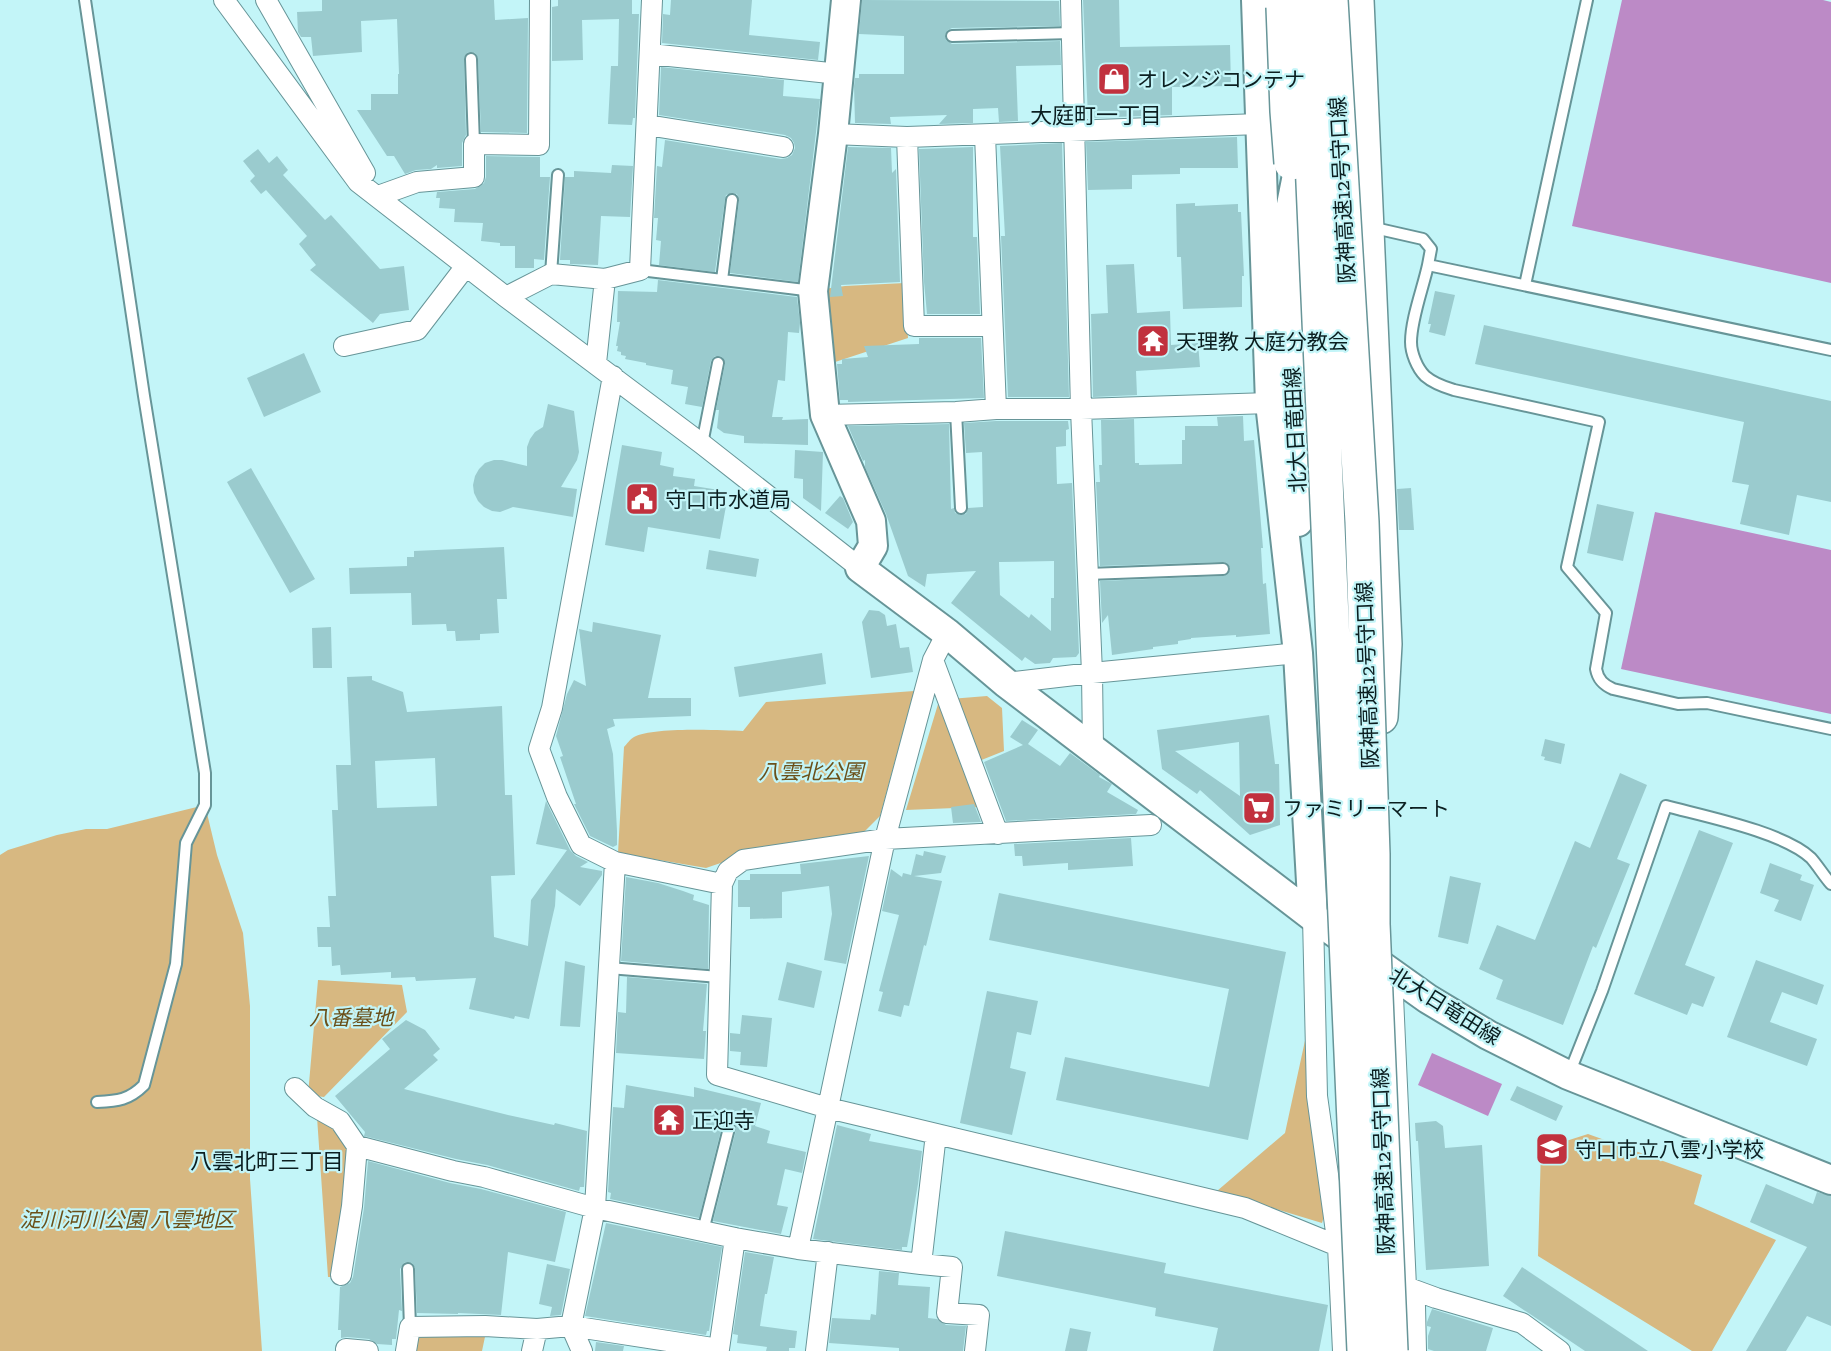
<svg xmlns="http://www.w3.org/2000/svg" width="1831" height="1351" font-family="'Zilla Slab','Noto Sans JP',serif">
<rect width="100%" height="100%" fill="#c3f5f8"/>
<!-- green -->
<path fill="#d7b881" d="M905,283L908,338L823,366L824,289L845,286Z
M914,691L880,816L858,838L744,855L706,868L618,853L624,747C627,744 630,739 634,737C652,727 720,730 743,731L766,702Z
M942,691L979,807L906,810Z
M987,696L1002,708L1004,751L974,763L950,699Z
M205,805L217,855L243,933L250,1006V1179L262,1351H0V855L8,850L57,835L86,829H107Z
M318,980L402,985L407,1012L324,1097L308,1095Z
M1306,1036L1326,1210L1322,1223L1217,1191L1285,1133Z
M317,1117L327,1119L350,1148L333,1277H328Z
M1588,1134L1702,1175L1694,1204L1776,1240L1712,1351H1692L1538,1256L1541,1149Z
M486,1332L482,1351H412L417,1333Z"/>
<!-- water -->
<path fill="#bc8ac6" d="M1622,0H1823L1831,2V283L1572,226Z
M1655,512L1831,550V714L1621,669Z
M1432,1053L1502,1084L1488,1116L1418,1085Z"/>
<!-- building -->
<path fill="#9acbce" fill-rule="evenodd" d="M322,0H494L495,20L528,18L527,133L481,132L478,59L475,53L468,52L464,59L466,135L462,143V166L437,168V165L431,169L416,170L405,174L394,156H387L357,110H371V94H398V74H399L397,19L361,21L362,52L313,56L311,37H301L298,32L297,12L322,11Z
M558,0H632V14H639L635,118H633L632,125L608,124L611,66H618L619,19L582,20L583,60L552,61V7L558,6Z
M671,0H752L749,35L820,42L818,60L662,43L663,14L670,15Z
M862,0L1059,1L1060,26L952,28L948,30L945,36L946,40L952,44L1060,41L1061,65L1016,66L1018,121L999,122L998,108L973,109V123L939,124L947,115L890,117L891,124L855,123L854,86L855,78H859V74H904V36L859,34Z
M1083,0H1119L1120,47L1230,45L1231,86L1172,87V115L1088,118Z
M661,67L784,80L783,96L820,99L798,282L730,273L739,201L737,194L732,193L726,195L725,199L715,272L659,265L661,241L656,240L658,218H654L657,166L662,167L665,140L781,159L787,158L792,155L795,148L794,143L791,138L785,135L659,115Z
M1237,137L1238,168H1180V174L1132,175V189L1088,190L1086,142Z
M1062,143L1069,397H1008L1001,236H1005L1000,146Z
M848,147L891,148L892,173L896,169L900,282L841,285L843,296L830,297Z
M973,147V237H977L980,314H927L924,282L919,149Z
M258,149L269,163L277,156L288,170L283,175L325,220L331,215L380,269L404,266L409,310L380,314L373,323L310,270L316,265L299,244L307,236L266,190L261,194L250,181L255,176L243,161Z
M486,156L540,157V177H550L544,260L534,259V268H515V246H500V243L481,241L483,223L454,222L455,209L439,208L440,198H436L437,192L475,189L484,183L486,177Z
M612,165L633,166L630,217L601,216L598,265L570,264V260H560L565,177H574V171L611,173Z
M1195,203V206L1238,204V212H1241L1244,276H1242V307L1183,309L1181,257H1177L1176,204Z
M1134,264L1137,313L1170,311L1171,345L1198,343L1200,367L1136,371L1137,395L1093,397L1091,314L1108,313L1106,265Z
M658,280L797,297L800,323L799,333L788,332L785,381L778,380L772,417H783L782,420L808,419V445L744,443V436L724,433L717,428L719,410H716L725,364L722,357L715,356L711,361L702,407L685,404L688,387L671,384L673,370L646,365V363L625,359L626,356L621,355V352L617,351L618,346H616L620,322H617L618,291L657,292Z
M1435,291L1455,295L1445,336L1429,332L1431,324H1428Z
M1484,325L1831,401V502L1797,495L1789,535L1740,524L1749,485L1732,482L1744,422L1475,364Z
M919,338H981L984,398L848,402V400H840L837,364H842V359L868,357L864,346L919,344Z
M304,353L321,392L264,417L247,378Z
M548,404L574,411L579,452L577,460L561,487L577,489L573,517L513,507L500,512L492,511L484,507L478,501L474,493L473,485L475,476L479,469L485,463L494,460H502L527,466V447L530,439L535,432L543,427Z
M1243,416L1244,441L1254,440L1263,548H1261L1263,584L1266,583L1270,634L1236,637V635L1191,638V639L1178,641V644L1153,647V649L1112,655L1108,615L1102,623L1100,581L1223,576L1229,573L1230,568L1227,563L1223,562L1100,566L1096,482H1100L1099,465H1102L1101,420L1134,419L1135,463H1139V465L1182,464V440H1185V426H1218L1217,417Z
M996,421H1068L1069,429L1066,430V446L1056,447L1057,484L1072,483L1079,653L1076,657L1053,658L1050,663L1035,664L1025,657L1022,661L951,603L976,571L927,574L925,587L908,576L886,514L865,467V460L863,461L848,426L949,424L951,509L954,508L955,513L961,515L966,514L968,508L983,507L982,452L966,453L964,423ZM1054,561V598H1051V631L1031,614L1029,618L1000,595L999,562Z
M622,445L662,452L660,465L674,468L673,476L695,479L694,486L719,490L717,504L726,506L720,539L648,527L644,552L605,545Z
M795,450L823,452L821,511L803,498V479L794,478Z
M251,468L315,579L290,593L227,482Z
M1411,488L1414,530H1399L1397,489Z
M840,496L843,498L853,522L848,529L825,513Z
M1597,504L1634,512L1623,561L1587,553Z
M504,547L507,599H497L499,633L480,634V640L456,641L455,631H447L446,624L412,625L411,593L350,594L349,568L407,566V557H414V551Z
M709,550L759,559L756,577L706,569Z
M869,610L879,611L885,615L887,626L896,624L900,648L909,647L913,672L871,678L862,622Z
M593,622L661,635L648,698H691V716L613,719L615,726L607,729L613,754L617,831V845L613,847L590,836L574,804H576L560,757L563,756L556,736L567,694L574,680L586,686L579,629L592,632Z
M331,627L332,668H313L312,628Z
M822,653L826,684L739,697L734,667Z
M372,676V680L403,692L407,712L502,706L505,795H512L515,875L491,876L494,937L528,946L531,900L567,850L536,844L546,801L570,850L576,856L588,862L580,867L602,871V875L580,906L556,889L555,906L529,1019L515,1016L514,1019L469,1009L476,978L416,981L415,977L391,978V972L341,975L340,965L332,966L331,947H318L317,927H330L328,896H336L332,810H338L336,765H351L347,677ZM435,758L437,806L377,808L375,761Z
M1269,715L1275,764H1279L1280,825L1250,835L1200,790L1197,794L1162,769L1157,730ZM1239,742L1240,796L1175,751Z
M1022,720L1038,730L1028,744L1060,766L1070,753L1100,775L1099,777L1112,784L1107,792L1138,810L1136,814L1006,821L984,762L1023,745L1010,737Z
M1545,739L1565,744L1561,764L1544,760L1545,757L1541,756Z
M1620,773L1647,785L1617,859L1630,864L1596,948L1593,946L1563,1025L1496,999L1503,980L1479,969L1497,925L1535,940L1575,841L1590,848Z
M974,804L981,822L953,823L951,807Z
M1699,830L1733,843L1685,965L1715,977L1703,1007L1692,1003L1687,1015L1634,994Z
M1131,838L1133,866L1068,870V863L1023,866L1022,856H1015L1014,844Z
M924,851L946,856L941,873L914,876L942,881L926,946L924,945L909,1006L904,1005L901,1017L878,1011L883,992L879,991L899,915L882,911L891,869L902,877L903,873L911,875L916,854L923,856Z
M869,856L846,964L824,960L832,914L829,886L782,892V918L750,919V907H738V880H750V874H801L800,864Z
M1770,863L1802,875L1800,880L1814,885L1801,921L1774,911L1779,900L1760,893Z
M1450,876L1481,883L1468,944L1438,937Z
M626,877L658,883L683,891L694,895L693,900L709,905L708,969L621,961Z
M999,893L1286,952L1248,1140L1056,1100L1065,1057L1209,1087L1229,989L989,940Z
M1756,960L1824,985L1817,1005L1782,992L1770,1022L1817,1039L1807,1066L1727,1037Z
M565,961L585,966L580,1027L560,1026Z
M787,962L822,971L814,1008L778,1000Z
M627,977L707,984L703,1031H706L704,1059L616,1053L618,1012L626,1013Z
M987,991L1038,1001L1031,1035L1017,1032L1010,1068L1026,1072L1012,1135L960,1123Z
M742,1015L772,1018L767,1067L740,1065L741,1052L730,1051V1033L740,1034Z
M406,1020L425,1030L440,1049L433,1055L438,1060L404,1089L508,1115L554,1125L555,1123L587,1131L584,1187H580L579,1191L487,1165L456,1159L364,1136L365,1132L335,1096L390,1049L382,1039Z
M626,1085L694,1097V1087L761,1103L755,1126L770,1131L767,1143L806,1152L802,1173L785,1169L777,1205L788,1207L781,1234L713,1221L736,1130L735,1123L730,1121L724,1122L722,1126L699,1218L610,1199L611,1193L608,1192L613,1107L624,1108Z
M1517,1086L1563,1106L1556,1121L1510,1100Z
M1436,1121L1443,1126L1445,1148L1482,1145L1489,1266L1426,1270L1418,1141H1416L1415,1123Z
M837,1125L871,1134L869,1141L922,1151L918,1184L907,1247H902V1250L813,1239Z
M368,1161L450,1183L481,1189L566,1212L555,1262L508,1252L501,1315L458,1313V1314L417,1313L415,1268L412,1263L405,1262L400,1269L402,1311L399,1310L396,1339H392V1345L377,1344L369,1339L347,1337L341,1338V1330H338L340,1287L350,1283L353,1277L364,1208Z
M1766,1184L1813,1204L1817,1192L1831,1196V1326L1807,1316L1786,1351H1746L1807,1247L1750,1222Z
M606,1223L722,1247L709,1331H707L706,1335L585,1316Z
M1005,1231L1166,1263L1164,1273L1328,1305L1319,1351H1213L1218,1328L1155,1316L1156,1308L997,1276Z
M745,1252L774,1257L767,1294H765L760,1326L797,1331L795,1348H789V1351H766L767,1347L737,1343L738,1335L733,1334Z
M547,1264L570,1269L561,1315L550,1316L552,1307L539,1304Z
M1522,1267L1648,1351H1585L1503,1296Z
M879,1271L899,1273L898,1285L930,1287L928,1318L937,1319L946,1325L966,1326L963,1351H899V1348L829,1343L832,1318L870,1320L871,1314L876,1315Z
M1432,1309L1493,1328L1486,1351H1434L1428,1349V1336L1431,1327L1427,1326V1322Z
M1070,1328L1091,1332L1087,1351H1065Z
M596,1342L624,1346L623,1351H595Z"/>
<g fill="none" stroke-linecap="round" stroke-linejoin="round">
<defs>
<path id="lane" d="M85,0L144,396L205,773V805L186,843L176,964L144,1085C129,1100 118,1101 97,1102
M952,36L1072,33
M471,59L474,144
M1379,229L1423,239L1431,249L1428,265L1831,350
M1428,265C1423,288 1411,319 1411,342C1411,353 1417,368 1425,376C1433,383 1444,387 1454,390L1599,422L1567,567L1606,613L1596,669C1598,680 1604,685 1613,689L1678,704L1707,703L1831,729
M640,270L813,291
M551,274L558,175
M722,280L732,200
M1525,285L1587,0
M956,412L961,508
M702,444L718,363
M1088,574L1223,569
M609,968L719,977
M1569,1074L1602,991L1666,806C1703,816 1784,832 1811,858C1818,866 1824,876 1831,884
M703,1231L729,1128
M408,1269L410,1327"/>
<path id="street" d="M224,0L358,182L506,297L702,444L860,568
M266,0L365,173
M1071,0L1081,409L1092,673L1093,748
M650,54L839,74
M647,125L783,147
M833,134L907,137L1259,124
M985,135L996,409
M907,137L914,326H992
M378,196L417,182L474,177V144L539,145L540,0
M506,297L551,274L605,279
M344,346L417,330L466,266
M596,363L605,279L640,270L652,0
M613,376L552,708L539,749L557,797L581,845L615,862L722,884L717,1075L828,1108L1245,1208L1338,1246L1406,1287L1436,1298L1522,1323L1560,1351
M825,415L956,412L996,409H1081L1270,403
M933,660L998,834
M1006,683L1092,673L1298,653
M722,884L728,871L743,860L885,839L1151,825
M1313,917L1317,1096L1338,1246L1343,1351
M1392,974L1406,1287L1415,1306L1416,1351
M295,1088L315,1107L340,1121L357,1146L453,1171L484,1177L595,1208L735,1238L798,1249L921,1264L936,1134
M798,1249L885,839L933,660L947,633
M921,1264L952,1267L947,1313L979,1315L975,1351
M341,1275L352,1206L357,1146
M346,1349L368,1351
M406,1351L410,1327L485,1326L537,1329L571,1326L719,1349L735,1238
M532,1351L537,1329
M582,1351L571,1326L595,1208L615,862
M816,1351L828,1252"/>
<path id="secondary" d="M846,0L833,134L813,291L825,415L871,521L873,546L860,568L947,633L1006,683L1313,917L1428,999L1488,1035L1568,1075L1831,1180
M1256,0L1270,403L1298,653L1313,917
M1298,522L1299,464L1285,270L1288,220L1298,170L1307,143"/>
<path id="highway" d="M1357,0L1385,644L1381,717"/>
</defs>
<!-- lane casing -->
<use href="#lane" stroke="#679598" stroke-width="14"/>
<!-- street casing -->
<use href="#street" stroke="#679598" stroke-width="22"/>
<!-- secondary casing -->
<use href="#secondary" stroke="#679598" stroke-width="32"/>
<!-- highway casing -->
<use href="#highway" stroke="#679598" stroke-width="36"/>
<!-- lane -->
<use href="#lane" stroke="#fff" stroke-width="10"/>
<!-- street -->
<use href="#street" stroke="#fff" stroke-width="20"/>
<!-- secondary -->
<use href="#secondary" stroke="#fff" stroke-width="28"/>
<!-- highway -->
<use href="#highway" stroke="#fff" stroke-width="33"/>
<defs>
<path id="highway-bridge" d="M1305,0L1364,1351
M1331,0L1362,522L1373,854V924L1391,1351
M1283,7L1287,111L1291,163"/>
</defs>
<!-- highway-bridge casing -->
<use href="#highway-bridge" stroke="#679598" stroke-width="36" stroke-linecap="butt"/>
<!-- highway-bridge -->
<use href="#highway-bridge" stroke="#fff" stroke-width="33"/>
</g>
<!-- icons -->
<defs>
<symbol id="shop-square" viewBox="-11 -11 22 22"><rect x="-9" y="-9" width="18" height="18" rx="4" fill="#c1313e" stroke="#c3f5f8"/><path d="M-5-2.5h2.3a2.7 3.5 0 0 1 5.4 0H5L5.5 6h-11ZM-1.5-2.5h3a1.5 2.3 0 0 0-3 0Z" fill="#fff"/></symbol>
<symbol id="temple-square" viewBox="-11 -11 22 22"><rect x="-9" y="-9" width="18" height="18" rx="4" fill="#c1313e" stroke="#c3f5f8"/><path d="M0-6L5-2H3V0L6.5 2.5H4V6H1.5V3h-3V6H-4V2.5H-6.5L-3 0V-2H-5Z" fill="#fff"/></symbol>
<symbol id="civic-square" viewBox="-11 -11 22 22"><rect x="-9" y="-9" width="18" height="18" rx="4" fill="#c1313e" stroke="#c3f5f8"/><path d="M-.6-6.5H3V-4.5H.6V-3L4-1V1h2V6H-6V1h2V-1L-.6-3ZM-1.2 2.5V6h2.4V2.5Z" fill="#fff"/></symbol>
<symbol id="supermarket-square" viewBox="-11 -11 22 22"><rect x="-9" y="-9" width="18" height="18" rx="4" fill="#c1313e" stroke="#c3f5f8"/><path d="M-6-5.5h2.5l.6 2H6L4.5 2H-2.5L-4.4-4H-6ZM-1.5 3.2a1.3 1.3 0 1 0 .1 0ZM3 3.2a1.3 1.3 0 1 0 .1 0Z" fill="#fff"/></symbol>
<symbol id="school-square" viewBox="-11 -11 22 22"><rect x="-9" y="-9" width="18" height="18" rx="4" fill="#c1313e" stroke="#c3f5f8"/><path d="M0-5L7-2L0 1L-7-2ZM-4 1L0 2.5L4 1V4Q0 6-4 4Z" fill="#fff"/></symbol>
</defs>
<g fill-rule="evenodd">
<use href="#shop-square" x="1095" y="60" width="38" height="38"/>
<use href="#temple-square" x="1134" y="322" width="38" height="38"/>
<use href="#civic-square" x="623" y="480" width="38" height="38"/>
<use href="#supermarket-square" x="1240" y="789" width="38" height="38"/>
<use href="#temple-square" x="650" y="1101" width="38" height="38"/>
<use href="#school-square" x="1533" y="1130" width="38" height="38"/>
</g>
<g text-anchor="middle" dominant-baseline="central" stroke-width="4.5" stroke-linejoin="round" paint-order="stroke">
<!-- poi labels -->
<g font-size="21" fill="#0b1e20" stroke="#c3f5f8" text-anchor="start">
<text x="1137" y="79">オレンジコンテナ</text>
<text x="1176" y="341">天理教 大庭分教会</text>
<text x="665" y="499">守口市水道局</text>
<text x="1282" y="808">ファミリーマート</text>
<text x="692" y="1120">正迎寺</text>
<text x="1575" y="1149">守口市立八雲小学校</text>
</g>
<!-- street labels -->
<g font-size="21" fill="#0b1e20" stroke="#c3f5f8">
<text transform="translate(1342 190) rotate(-93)">阪神高速12号守口線</text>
<text transform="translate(1295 430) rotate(-93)">北大日竜田線</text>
<text transform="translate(1367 675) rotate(-92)">阪神高速12号守口線</text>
<text transform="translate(1445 1006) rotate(32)">北大日竜田線</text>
<text transform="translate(1383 1161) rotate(-92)">阪神高速12号守口線</text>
</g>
<!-- park labels -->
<g font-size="21" font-style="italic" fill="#6b5019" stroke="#c3f5f8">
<text x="811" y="771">八雲北公園</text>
<text x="351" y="1017">八番墓地</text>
<text x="127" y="1219">淀川河川公園 八雲地区</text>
</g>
<!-- neighbourhood labels -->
<g font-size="22" fill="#0b1e20" stroke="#c3f5f8">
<text x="1096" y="115">大庭町一丁目</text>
<text x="267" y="1161">八雲北町三丁目</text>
</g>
</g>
</svg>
